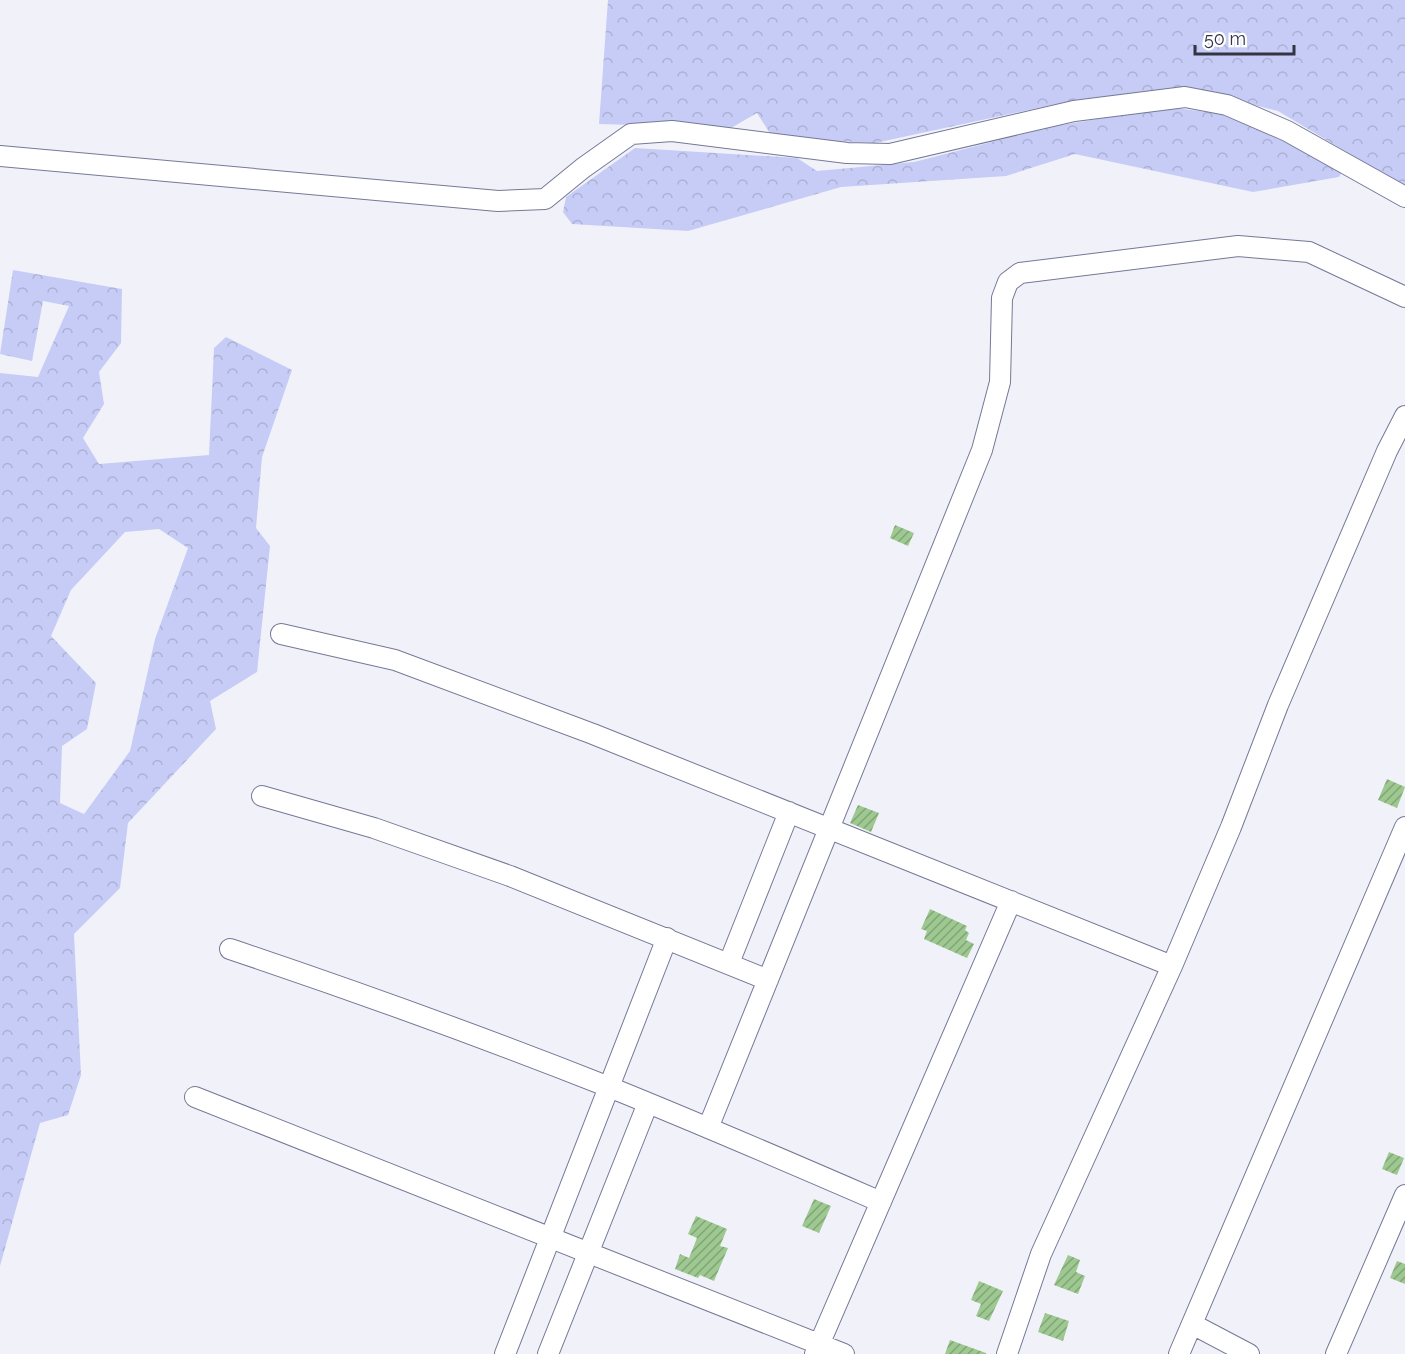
<svg xmlns="http://www.w3.org/2000/svg" width="1405" height="1354" font-family="Raleway,sans-serif">
<defs>
<pattern id="forest-crowns" width="20" height="18" patternUnits="userSpaceOnUse" patternTransform="scale(1.5)"><rect width="20" height="18" fill="#c6ccf6"/><path d="M2 6a3 3 0 1 1 6 0M12 15a3 3 0 1 1 6 0" fill="none" stroke="#abb0d4"/></pattern>
<pattern id="building-hatch" width="6" height="6" patternUnits="userSpaceOnUse" patternTransform="scale(1.5)"><rect width="6" height="6" fill="#9dc990"/><path d="M-1 1l2-2M0 6l6-6M5 7l2-2" fill="none" stroke="#81a477"/></pattern>
</defs>
<rect width="100%" height="100%" fill="#f1f2f9"/>
<!-- forest -->
<path fill="url(#forest-crowns)" fill-rule="evenodd" d="M608,0H1405V187L1278,111L1184,88L1075,100L875,143L773,138L757,113L731,128L599,124Z
M1168,107L1230,115L1343,170L1339,177L1253,192L1075,154L1006,176L841,187L688,231L572,224L563,212L566,197L635,148L797,158L817,171L914,162L1050,127Z
M13,270L122,289L121,343L99,372L104,404L83,438L99,464L209,455L214,348L226,337L292,370L262,457L256,528L270,546L257,672L210,701L216,729L128,823L120,888L74,934L81,1075L68,1115L40,1123L0,1266V373L38,377L69,306L43,301L32,361L0,354ZM159,529L188,548L155,639L130,751L84,814L60,803L62,746L87,729L96,683L51,636L71,590L125,532Z"/>
<!-- building -->
<path fill="url(#building-hatch)" d="M895,525L914,533L908,546L890,538Z
M1387,779L1405,787L1397,808L1378,800Z
M858,805L879,813L871,832L850,823Z
M930,909L967,926L965,930L969,933L966,940L974,944L967,958L924,939L927,931L921,929Z
M1389,1152L1404,1158L1397,1175L1382,1169Z
M814,1199L831,1206L819,1233L802,1226Z
M696,1216L727,1229L720,1246L728,1248L714,1281L700,1275L698,1278L675,1269L680,1254L689,1258L697,1238L688,1234Z
M1068,1255L1080,1260L1076,1272L1085,1276L1078,1294L1054,1285Z
M1397,1261L1405,1264V1284L1390,1278Z
M979,1281L1003,1291L989,1321L976,1316L981,1304L971,1300Z
M1045,1313L1069,1321L1063,1341L1038,1332Z
M950,1340L986,1353V1354H945Z"/>
<g fill="none" stroke-linecap="round" stroke-linejoin="round">
<defs>
<path id="minor" d="M0,156L498,201L545,199L583,168L631,134L672,131L847,153L890,154L1074,111L1185,97L1227,105L1287,131L1405,197
M281,634L395,660L593,734L1172,966
M262,796L374,828L510,876L768,980
M230,949C358,992 485,1038 609,1087C701,1124 791,1163 881,1202
M729,963L789,812
M195,1097L844,1354
M708,1128L982,450L1000,382L1002,298L1008,282L1020,273L1238,246L1309,252L1405,297
M1192,1324L1249,1354
M505,1354L667,938
M548,1354L648,1103
M815,1354L1011,901
M1007,1354L1041,1254L1172,966L1231,827L1278,705L1387,451L1405,416
M1179,1354L1405,827
M1336,1354L1405,1195"/>
</defs>
<!-- minor casing -->
<use href="#minor" stroke="#747997" stroke-width="22"/>
<!-- minor -->
<use href="#minor" stroke="#fff" stroke-width="20"/>
</g>
<!-- scale -->
<path d="M1195 45v9h99v-9" fill="none" stroke="#333542" stroke-width="3"/>
<text x="1204" y="45" font-size="18" fill="#333542" stroke="#ffffff" stroke-width="4.5" paint-order="stroke">50 m</text>
</svg>
